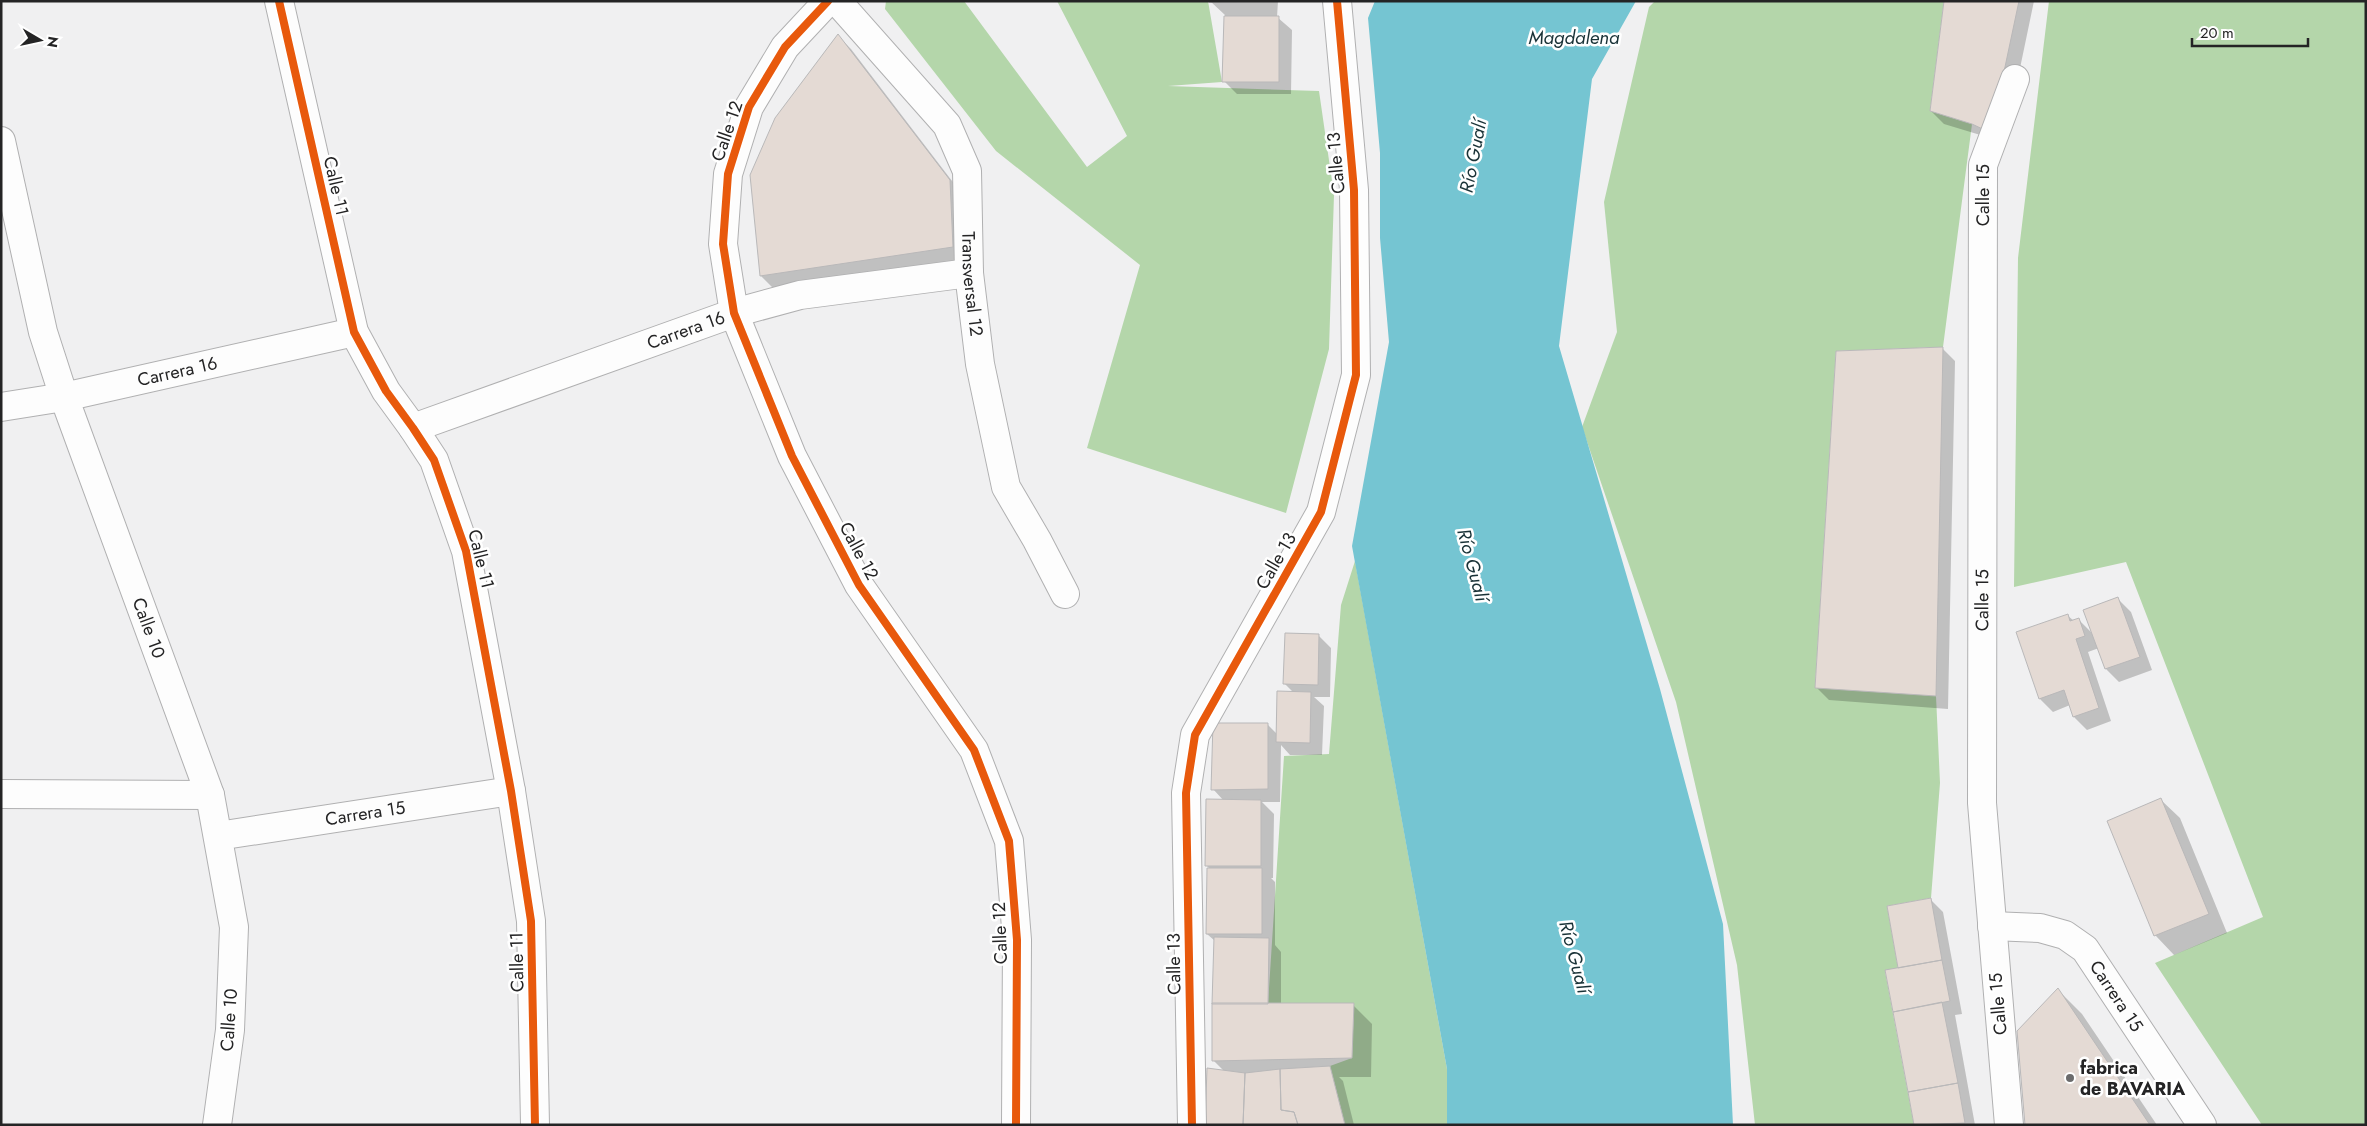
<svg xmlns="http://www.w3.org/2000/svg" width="2367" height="1126" font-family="Jost,sans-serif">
<rect width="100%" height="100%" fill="#f0f0f1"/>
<!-- forest -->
<path fill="#b4d6aa" d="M886,1H964L1087,167L1127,136L1057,1H1208L1222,82L1168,86L1319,91L1334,195L1329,349L1286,513L1087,448L1140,265L996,151L885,9Z
M1655,1H1944L1930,111L1972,124L1943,347L1836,351L1815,687L1936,696L1940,783L1931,898L1887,906L1898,968L1885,971L1914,1125H1755L1737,965L1676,702L1582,427L1617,332L1604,202L1649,7Z
M2049,1H2366V1125H2262L2155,963L2263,917L2126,562L2014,587L2018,258Z
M1355,561L1447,1069V1125H1345L1330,1066L1352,1058L1354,1004H1268L1284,756L1329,754L1341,605Z"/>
<!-- water -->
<path fill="#75c5d2" d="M1375,1H1636L1592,79L1559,346L1660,689L1723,924L1733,1125H1447V1069L1352,546L1389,342L1380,238V153L1368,18Z"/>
<!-- shadow -->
<path fill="#0003" d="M1210,1H1278L1277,17L1292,30L1291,94H1237L1224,81L1225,15Z
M1945,1H2034L2004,145L1987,137L1944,124L1931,111Z
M838,36L851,49L962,194L965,260L774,289L761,276Z
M1942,348L1955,361L1948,709L1829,700L1816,687Z
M2118,599L2131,612L2152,670L2119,682L2106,669L2099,648L2088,652L2111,721L2087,730L2074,717L2070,705L2053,712L2040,699L2067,615L2074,621L2079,620L2094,635Z
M1318,635L1331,648L1330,697H1314L1324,706L1322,755H1290L1281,745L1280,802H1262L1274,814L1273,878H1271L1275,882V945L1281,952V1004L1353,1005L1372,1024L1371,1077H1339L1343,1081L1354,1125H1207L1225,1072L1213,1060L1215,941L1207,934L1209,868L1206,865L1224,801L1213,789L1268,725L1277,734L1294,693L1284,683Z
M2161,800L2180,818L2227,933L2174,955L2156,936L2108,822Z
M1930,899L1943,912L1962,1014L1955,1015L1975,1125H1915L1900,969Z
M2058,990L2082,1014L2157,1125H2026Z"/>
<!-- building -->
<path fill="#e4dad4" stroke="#b9b8b9" d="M1209,1H1265L1209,2Z
M1944,1H2019L1991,133L1972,124L1930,111Z
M1224,16H1279V82H1222Z
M838,34L950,180L953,247L760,276L750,175L775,118Z
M1943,347L1936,696L1815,688L1836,351Z
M2118,597L2140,657L2105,669L2083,610Z
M2068,614L2070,621L2079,618L2085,636L2076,639L2099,708L2073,717L2064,690L2039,699L2016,632Z
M1285,633L1319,634L1318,685L1283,684Z
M1277,691L1311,692L1310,743L1276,742Z
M1213,723H1268V789L1211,790Z
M2161,798L2209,914L2154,936L2107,821Z
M1206,799L1261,800V866H1205Z
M1207,868H1262V934H1206Z
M1931,898L1942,960L1898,968L1887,906Z
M1214,937L1269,938L1268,1004H1212Z
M1942,960L1950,1001L1893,1012L1885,970Z
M2058,988L2150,1125H2025L2017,1031Z
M1942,1002L1958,1083L1908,1092L1893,1012Z
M1212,1003H1354L1352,1058L1212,1061Z
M1330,1066L1345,1125H1298L1294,1112L1281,1110L1280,1069Z
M1207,1068L1245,1073L1243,1125H1205Z
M1280,1069L1281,1110L1294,1112L1298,1125H1243L1245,1073Z
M1958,1083L1965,1123L1914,1125L1908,1092Z"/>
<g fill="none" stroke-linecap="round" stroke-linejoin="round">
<defs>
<g id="minor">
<path d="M279,1L354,332L386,391L413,428L434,460L466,551L511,791L531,921L535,1125"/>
<path d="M828,1L785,47L749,107L728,174L723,244L734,313L792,456L859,585L974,750L1009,841L1017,940L1016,1125"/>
<path id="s1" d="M837,1L947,125L967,171L969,273L980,364L1006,487L1037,540L1065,594"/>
<path id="s2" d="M1,141L43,332L64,397L210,795L234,927L230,1030L217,1125"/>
<path id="s3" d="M1,407L64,397L354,332"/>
<path id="s4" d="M413,428L734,313L800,295L969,273"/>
<path d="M1,794L210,795"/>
<path id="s5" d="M218,836L511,791"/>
<path id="s6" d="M1992,926L2040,928L2065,935L2085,949L2202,1125"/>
<path d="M1192,1125L1186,793L1195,735L1321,512L1356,375L1354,190L1337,1"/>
<path id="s7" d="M2009,1125L1982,803L1983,165L2015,79"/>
</g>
</defs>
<!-- minor casing -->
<use href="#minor" stroke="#b0b0b1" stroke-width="30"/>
<!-- minor -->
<use href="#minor" stroke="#fdfdfd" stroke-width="28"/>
<defs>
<path id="cycleway" d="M279,1L354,332L386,391L413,428L434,460L466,551L511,791L531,921L535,1125
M828,1L785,47L749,107L728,174L723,244L734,313L792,456L859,585L974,750L1009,841L1017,940L1016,1125
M1192,1125L1186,793L1195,735L1321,512L1356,375L1354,190L1337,1"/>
</defs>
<!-- cycleway casing -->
<use href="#cycleway" stroke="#fff" stroke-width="11"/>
<!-- cycleway -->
<use href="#cycleway" stroke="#e8590c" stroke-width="8"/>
</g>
<!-- markers -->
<circle fill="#6b6b6c" stroke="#fff" stroke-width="2" cx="2070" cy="1078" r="5"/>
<g text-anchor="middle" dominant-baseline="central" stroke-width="5" stroke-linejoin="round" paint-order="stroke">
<!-- street labels -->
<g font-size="18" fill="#242425" stroke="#fff">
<text transform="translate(727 131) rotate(-71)">Calle 12</text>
<text transform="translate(1336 163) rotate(-95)">Calle 13</text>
<text transform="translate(336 186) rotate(77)">Calle 11</text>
<text stroke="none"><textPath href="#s7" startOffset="931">Calle 15</textPath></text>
<text stroke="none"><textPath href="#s1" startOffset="329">Transversal 12</textPath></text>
<text stroke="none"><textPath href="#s4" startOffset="290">Carrera 16</textPath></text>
<text stroke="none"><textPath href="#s3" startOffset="180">Carrera 16</textPath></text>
<text transform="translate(859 551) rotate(62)">Calle 12</text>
<text transform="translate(481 559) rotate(76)">Calle 11</text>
<text transform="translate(1276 561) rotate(-60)">Calle 13</text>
<text stroke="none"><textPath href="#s7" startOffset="526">Calle 15</textPath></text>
<text stroke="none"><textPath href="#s2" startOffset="510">Calle 10</textPath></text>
<text stroke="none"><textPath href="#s5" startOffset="149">Carrera 15</textPath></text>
<text transform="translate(1000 933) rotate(-92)">Calle 12</text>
<text transform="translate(517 962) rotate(-91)">Calle 11</text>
<text transform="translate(1174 964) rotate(-91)">Calle 13</text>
<text stroke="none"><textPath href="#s6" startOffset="155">Carrera 15</textPath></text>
<text transform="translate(1998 1004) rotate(-95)">Calle 15</text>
<text transform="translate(229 1020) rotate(-86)">Calle 10</text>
</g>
<!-- poi labels -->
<g font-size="18" font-weight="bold" fill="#242425" stroke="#fff" text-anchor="start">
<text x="2080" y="1068">fabrica<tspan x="2080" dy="21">de BAVARIA</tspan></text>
</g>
<!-- water labels -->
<g font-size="19" font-style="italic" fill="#193237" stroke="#fff">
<text x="1574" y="37">Magdalena</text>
<text transform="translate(1473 156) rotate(-79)">Río Gualí</text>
<text transform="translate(1473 565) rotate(75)">Río Gualí</text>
<text transform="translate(1575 957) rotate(75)">Río Gualí</text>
</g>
</g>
<!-- border -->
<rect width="2367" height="1126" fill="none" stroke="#242425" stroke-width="5"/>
<!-- north arrow -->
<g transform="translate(40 40) rotate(99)" stroke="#ffffff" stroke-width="4" paint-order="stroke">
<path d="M0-4L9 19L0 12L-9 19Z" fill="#242425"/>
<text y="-8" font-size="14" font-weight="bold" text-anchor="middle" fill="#242425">N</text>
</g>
<!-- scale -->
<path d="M2192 38v8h116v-8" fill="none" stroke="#242425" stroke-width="2.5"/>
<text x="2200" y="38" font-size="15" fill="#242425" stroke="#ffffff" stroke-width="4" paint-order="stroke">20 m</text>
</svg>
